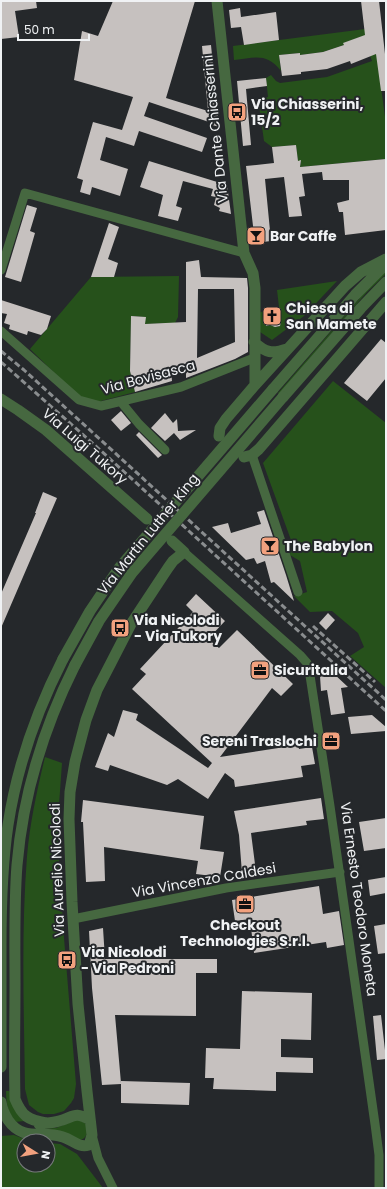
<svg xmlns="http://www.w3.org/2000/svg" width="387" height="1189" font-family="Poppins,sans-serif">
<rect width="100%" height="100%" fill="#25282b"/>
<!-- green -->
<path fill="#26511b" d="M373,28L386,124V159L300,167L301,161H298L296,145L272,147L264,141L258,98L268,97L266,78L271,75L276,81L280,83L327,77L372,61L363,36L344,43V45L323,52L300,55L299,53L279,55L281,71C266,52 255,58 234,60L233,46Z
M386,271V274L367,292L279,394L278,393L366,291Z
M179,276L178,317L175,323L145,324V317L131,316L130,371L135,392L97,402L81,399L30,349L91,277Z
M337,281L304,316L272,340L260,332L259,313L264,311L266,326L273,324L274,326L278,327L281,324L277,290Z
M333,381L386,423V688L350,656L364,647L358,633L332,611L310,612L294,596L307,592L300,561L290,555L291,540L263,463Z
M45,757L62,763L59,805L58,844L64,938L76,1084L74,1098L71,1103L64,1111L54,1114H43L38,1112L29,1105L25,1089C24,1012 21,933 27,856C30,823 37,790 45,757Z
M6,1091H9L25,1121L14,1122C8,1111 6,1103 6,1091Z
M76,1120H80L89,1126C87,1133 87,1139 79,1140L38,1129L56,1128Z
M14,1135L27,1140L33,1141H24V1165H48V1143L60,1144L77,1154L103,1188H1V1136Z"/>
<!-- building -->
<path fill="#c6c1bf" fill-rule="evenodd" d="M1,1H36L37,8L15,11L19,37L1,39Z
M113,1H195L166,98L208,111L202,46L211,45L219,127L209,124V122L149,102L144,116L207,138L202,152L139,131L134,146L106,137L100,160L128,169L120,196L92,187L90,195L80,192L83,180L77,178L93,122L122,130L133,97L74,80L82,31L98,36Z
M361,1H379L385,54H386V91H381L376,54L351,64L350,61L327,69L301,72V74L282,76L279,55L300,53V55L323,52L344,45L343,43L365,35Z
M240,8L241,17L276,12L279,40L244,45L241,27L231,28L229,10Z
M266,78L267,86L246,89L251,145L243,146L237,81Z
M296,145L298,161L301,160L300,167L386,159V230L345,235L343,212H339L337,203L349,200V180H323L322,172L302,174L305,196L299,197L302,216L289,217L284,177L265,179L271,241L255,243L246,166L274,163L272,147Z
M149,161L227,185L231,214L219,211L220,208L214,205L216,197L211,196L213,189L183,181L176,206L182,208L178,221L158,216L163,195L140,187Z
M27,205L37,208L30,231L35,233L21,282L5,277Z
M109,223L119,227L108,259L118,263L114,277H91Z
M199,260L201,277L247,278L248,288V352L235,359L186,378V365L171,369L172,381L135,392L130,371L131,316L146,317L145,324L186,322V262ZM198,289H234L235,342L197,358Z
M1,300L51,316L47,329L41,335L28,331L27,335L9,329L10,325L4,323L7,314L1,313Z
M279,309L281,321L280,326L275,327L270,325L266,326L264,311Z
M381,339L386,343V378L367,401L344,383Z
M121,411L131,423L121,431L111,420Z
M165,413L173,423L177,419L178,431L196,430L180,440L174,433L165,441L151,428Z
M139,432L162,455L158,458L136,435Z
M43,492L57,498L1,628V594L36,513H35Z
M264,510L286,575L294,601L274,582L271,583L265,561L257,564L254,558L246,560L212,527L228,523L231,533L261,524L257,512Z
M196,594L225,621L208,639L219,648L237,630L293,684L281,696L272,688L220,757L298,745L299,749L312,747L315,764L301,766L303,777L235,787L234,780L225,773L208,799L178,779L167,785L110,765L108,771L95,767L108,733L114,737L123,710L138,714L136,720L208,768L212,763L132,689L146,674L140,669L193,612L186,605Z
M328,613L335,620L326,630L319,623Z
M333,673L348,687L341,688L345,713L331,715L327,690L321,691L320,676Z
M372,715L386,727V731L351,734L348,717Z
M321,798L324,819L306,821L307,825L251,833L256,872L242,873L239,835L234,811Z
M83,800L204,816L200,849L224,852L220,877L196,874L198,861L104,847L105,881L86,882L83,822H81Z
M386,818V848L364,851L359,822Z
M386,877V893L370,896L368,880Z
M319,886L323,914L339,911L344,945L327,948L326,942L254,953L250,919L235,921L232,900Z
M386,924V953L378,954L374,926Z
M103,928L105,959H217V973H196V1016L115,1015L121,1083V1081L190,1083L189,1105L121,1103V1084L102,1085L92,988L89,931Z
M242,991L312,993L311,1040L281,1039V1057L313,1058V1073L276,1072V1091L213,1089L214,1078H205L206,1048L240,1049Z
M381,1015L386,1059L377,1060L373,1016Z"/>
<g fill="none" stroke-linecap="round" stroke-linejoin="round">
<!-- minor -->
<path stroke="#466840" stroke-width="9" d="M1,270L25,193L244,253
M1,331L79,400L101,406L181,387L254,358
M121,402L139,424L165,450
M252,455L298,592
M184,552L300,655L307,663L309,669L330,806L375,1124L379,1155V1188
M73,919L226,888L340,872
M92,1135L98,1158L113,1188"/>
<!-- tertiary -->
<path stroke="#466840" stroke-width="11" d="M217,1L244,253L253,273L255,288V385
M254,342C266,353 272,354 287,349
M273,389L355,295L386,264
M283,397L361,308L386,282
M1,399L18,410L46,430L147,519
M219,436L220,428L226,419L255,385L345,286L361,272L386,259
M244,457L252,455L259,449L386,302
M1,1067C1,1027 1,986 1,946C1,905 2,865 8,825C17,766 36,712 63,659
M1,1102C2,1109 5,1115 8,1120C23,1142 42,1130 63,1137C73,1140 78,1148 89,1145L92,1135L87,1091L78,1004L72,902L69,819L70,792L75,762L86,720L97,690L113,659L131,624L168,568L173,561L184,552L172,541
M46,1123C28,1120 22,1116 15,1099C14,1061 15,1022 15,984C15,944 14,904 17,865C23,794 43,729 75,665
M39,1124C46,1123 53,1123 59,1121C74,1117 74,1111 90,1120"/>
<!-- rail -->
<path stroke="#8a8d8f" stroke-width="3" stroke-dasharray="6 3" stroke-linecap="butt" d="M1,351L24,370L386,700
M1,362L98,448L386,711
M313,626L375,682"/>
<!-- tertiary-bridge -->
<path stroke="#466840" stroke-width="11" d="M63,659L90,611L119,568L273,389
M75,665L99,621L132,573L283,397"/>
</g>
<!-- icons -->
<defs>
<symbol id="bus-square" viewBox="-11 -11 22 22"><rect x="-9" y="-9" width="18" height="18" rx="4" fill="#f2a17e" stroke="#25282b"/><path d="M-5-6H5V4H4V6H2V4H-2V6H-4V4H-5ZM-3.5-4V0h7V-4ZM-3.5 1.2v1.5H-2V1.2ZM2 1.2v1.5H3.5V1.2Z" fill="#111"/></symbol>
<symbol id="bar-square" viewBox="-11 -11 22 22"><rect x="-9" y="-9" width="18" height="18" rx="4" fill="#f2a17e" stroke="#25282b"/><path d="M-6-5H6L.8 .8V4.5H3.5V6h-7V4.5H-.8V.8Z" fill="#111"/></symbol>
<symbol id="church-square" viewBox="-11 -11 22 22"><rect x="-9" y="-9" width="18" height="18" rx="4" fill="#f2a17e" stroke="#25282b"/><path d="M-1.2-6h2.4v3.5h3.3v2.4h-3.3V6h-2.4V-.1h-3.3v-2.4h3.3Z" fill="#111"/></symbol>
<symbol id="office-square" viewBox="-11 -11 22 22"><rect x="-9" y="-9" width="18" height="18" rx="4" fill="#f2a17e" stroke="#25282b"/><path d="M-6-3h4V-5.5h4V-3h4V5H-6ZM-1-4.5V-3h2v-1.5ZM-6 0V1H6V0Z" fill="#111"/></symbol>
</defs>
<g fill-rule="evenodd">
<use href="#bus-square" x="226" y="101" width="22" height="22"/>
<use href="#bar-square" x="245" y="225" width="22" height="22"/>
<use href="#church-square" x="261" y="305" width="22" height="22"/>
<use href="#bar-square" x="259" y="535" width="22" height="22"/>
<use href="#bus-square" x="109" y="617" width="22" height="22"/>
<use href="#office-square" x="249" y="659" width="22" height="22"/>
<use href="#office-square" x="320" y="730" width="22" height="22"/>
<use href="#office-square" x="234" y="893" width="22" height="22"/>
<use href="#bus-square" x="56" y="949" width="22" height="22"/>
</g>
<g text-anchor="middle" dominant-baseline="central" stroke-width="4" stroke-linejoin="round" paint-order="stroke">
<!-- poi labels -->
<g font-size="14" font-weight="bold" fill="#f0f2f4" stroke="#25282b" text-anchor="start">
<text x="251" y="104">Via Chiasserini,<tspan x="251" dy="16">15/2</tspan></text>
<text x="270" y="236">Bar Caffe</text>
<text x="286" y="308">Chiesa di<tspan x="286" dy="16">San Mamete</tspan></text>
<text x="284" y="546">The Babylon</text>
<text x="134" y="620">Via Nicolodi<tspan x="134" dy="16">- Via Tukory</tspan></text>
<text x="274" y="670">Sicuritalia</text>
<text x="317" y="741" text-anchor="end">Sereni Traslochi</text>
<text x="245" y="925" text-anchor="middle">Checkout<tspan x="245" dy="16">Technologies S.r.l.</tspan></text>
<text x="81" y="952">Via Nicolodi<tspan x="81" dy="16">- Via Pedroni</tspan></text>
</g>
<!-- street labels -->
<g font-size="14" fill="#f0f2f4" stroke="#25282b">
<text transform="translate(215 129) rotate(-96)">Via Dante Chiasserini</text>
<text transform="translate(148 377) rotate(-15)">Via Bovisasca</text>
<text transform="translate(85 446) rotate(41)">Via Luigi Tukory</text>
<text transform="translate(148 534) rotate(-51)">Via Martin Luther King</text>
<text transform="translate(57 870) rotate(-92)">Via Aurelio Nicolodi</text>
<text transform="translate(204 880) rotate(-10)">Via Vincenzo Caldesi</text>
<text transform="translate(359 899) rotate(82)">Via Ernesto Teodoro Moneta</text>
</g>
</g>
<!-- border -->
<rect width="387" height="1189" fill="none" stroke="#f0f2f4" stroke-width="4"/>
<!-- north arrow -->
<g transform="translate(36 1153) rotate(101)"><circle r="19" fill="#25282b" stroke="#76797b"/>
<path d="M0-3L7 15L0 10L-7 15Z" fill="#f2a17e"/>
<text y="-6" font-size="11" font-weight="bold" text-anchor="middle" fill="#f0f2f4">N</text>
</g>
<!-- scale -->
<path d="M18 34v6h71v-6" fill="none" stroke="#f0f2f4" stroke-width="2"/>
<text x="24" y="34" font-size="12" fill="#f0f2f4" stroke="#25282b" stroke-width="3" paint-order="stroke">50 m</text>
</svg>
